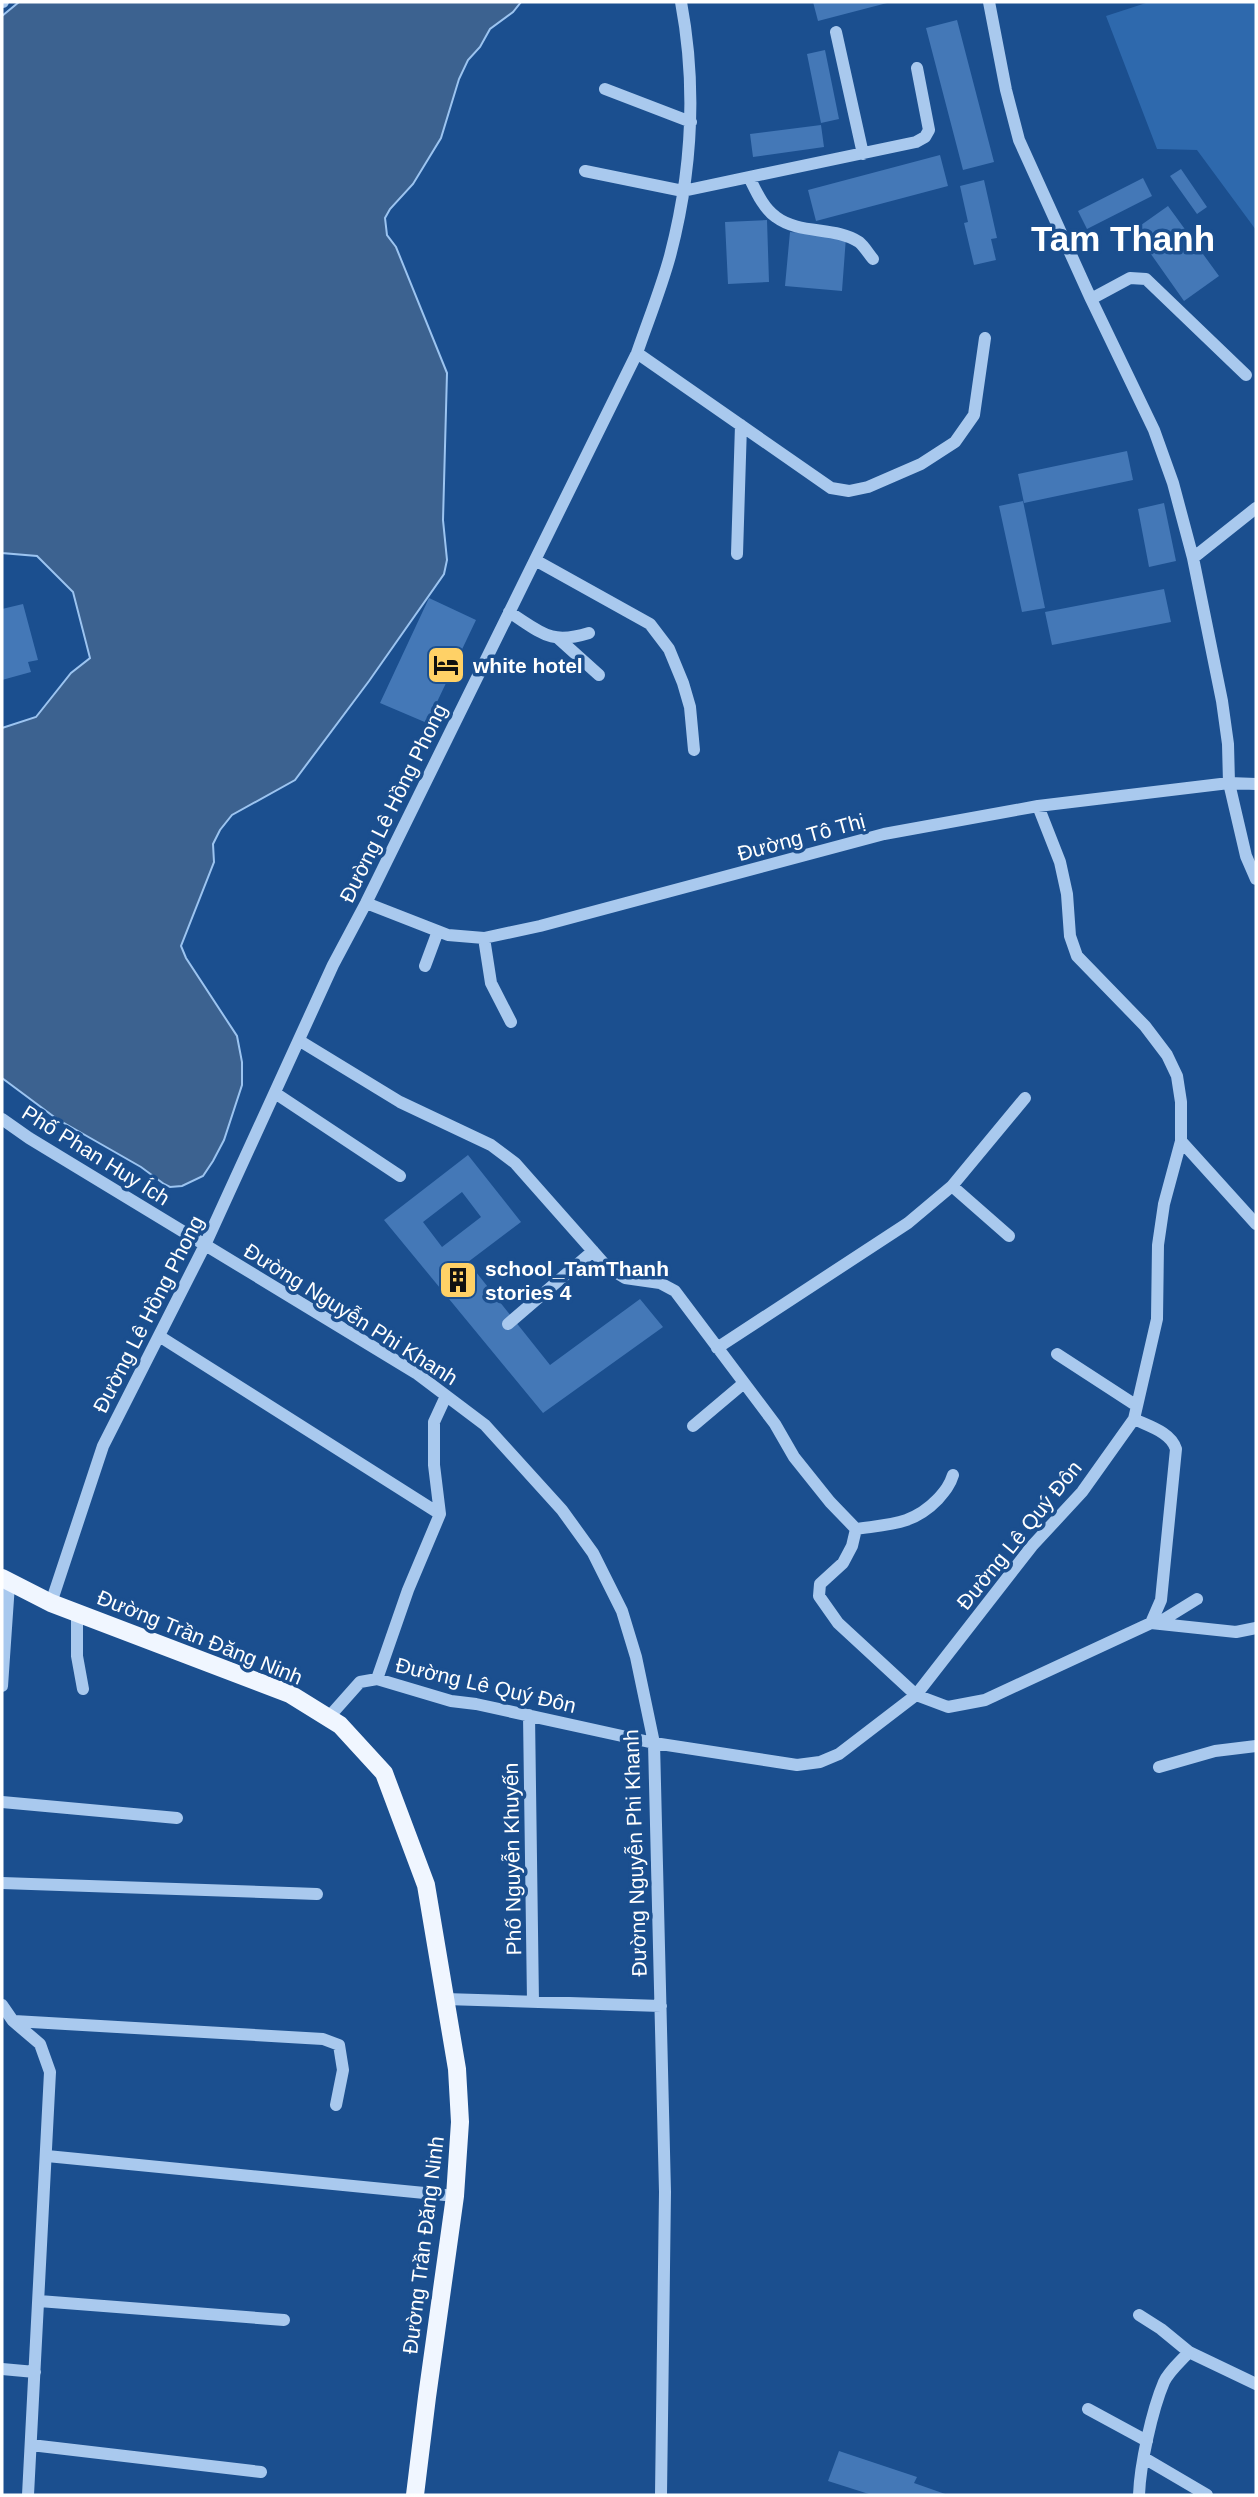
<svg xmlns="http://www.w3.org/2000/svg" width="1258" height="2497" font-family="Arial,sans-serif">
<rect width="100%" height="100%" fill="#1b4f8f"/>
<!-- green -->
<path fill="#2e69ad" d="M1149,2H1256V230L1197,150L1157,149L1106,16Z"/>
<!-- water -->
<path fill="#3c6290" stroke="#9cc4f0" stroke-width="2" d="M19,2H521L513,12L490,29L480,47L468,60L459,79L441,138L413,184L390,209L385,218L387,235L396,247L447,373L443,520L447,560L444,574L369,681L295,780L232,815L220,830L213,844L214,862L181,946L186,958L237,1036L242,1062V1085L224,1140L213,1161L203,1176L182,1186L170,1187L164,1184L141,1167L57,1119L2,1078V728L36,717L71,673L90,658L73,592L37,556L2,553V16Z"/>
<!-- building -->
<path fill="#4478b7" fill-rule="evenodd" d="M813,2H887V3L818,21Z
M957,20L994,162L963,170L926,28Z
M825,50L839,119L821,123L807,54Z
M821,125L824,147L753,157L750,134Z
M940,155L948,186L816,221L808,190Z
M1181,169L1207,207L1197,214L1170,176Z
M1143,178L1152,196L1087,229L1078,211Z
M984,180L997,238L991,239L996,260L974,265L964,223L968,222L960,186Z
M1168,206L1219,276L1184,301L1134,230Z
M767,220L769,282L728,284L725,222Z
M790,232L846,237L842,291L785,286Z
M1127,451L1133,480L1024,503L1018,474Z
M1023,501L1045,608L1022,612L999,506Z
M1164,503L1176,561L1149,567L1138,509Z
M1164,589L1171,622L1052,645L1045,612Z
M429,598L476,620L427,723L380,703Z
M23,604L38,660L28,662L31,672L2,680V609Z
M468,1155L521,1222L468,1262L550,1365L640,1299L663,1327L543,1413L384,1220ZM462,1192L481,1217L442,1247L423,1222Z
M839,2451L917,2477L914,2483L948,2495H872L828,2481Z"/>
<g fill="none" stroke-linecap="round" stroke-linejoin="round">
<!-- minor -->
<path stroke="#a9c9ee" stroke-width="12" d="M2,2H3
M989,2L1006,90L1019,140L1091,299L1154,430L1173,483L1193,558L1222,701L1228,744L1229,783L1246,856L1256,879
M836,32L863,154
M605,89L691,122
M585,171L683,191L916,142L925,137L929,130L917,68
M749,177C756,191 763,208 776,217C800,235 835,226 859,242C864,246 868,253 873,259
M1091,299L1130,278L1146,279L1246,375
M637,353L831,488L849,491L868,487L921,464L955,442L974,415L985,338
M737,554L741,425
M1193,558L1256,508
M535,560L650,624L669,649L683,683L690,707L694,750
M509,612C542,633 550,645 589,633
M559,639L599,675
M366,903L448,935L484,938L540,926L884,834L1038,806L1229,783L1256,784
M484,938L491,983L511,1022
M425,966L438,931
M300,1041L400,1102L491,1145L515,1163L607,1267L625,1278L660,1283L675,1291L775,1424L794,1457L830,1502L856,1529L852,1546L843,1563L820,1584L819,1596L838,1623L916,1695L948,1707L985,1700L1151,1623L1236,1632L1256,1628
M275,1093L400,1176
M2,1119L29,1138L416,1373L485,1425L562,1510L593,1553L622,1611L636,1657L654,1743L665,2192L661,2495
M1181,1141L1256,1224
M952,1186L1009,1236
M508,1324L593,1251
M159,1336L440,1514
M717,1348L908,1223L952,1186L1025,1098
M1057,1354L1137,1406
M1134,1419C1148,1426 1171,1432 1176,1449L1161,1600L1151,1623
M693,1426L744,1383
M856,1529C890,1524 913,1525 938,1499C945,1491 950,1485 953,1475
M51,1603L103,1446L205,1245L333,965L366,903L637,353C648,321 661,289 670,256C692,172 697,87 681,2
M77,1613V1656L83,1689
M1158,1623L1197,1599
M377,1679L408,1590L440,1514L434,1465V1422L446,1396
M2,1686L9,1584
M529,1715L533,2002
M328,1718L360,1682L377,1679L451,1701L476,1704L654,1743L797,1765L820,1762L839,1754L916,1695L1032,1546L1082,1492L1134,1419L1137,1406L1157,1319L1158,1245L1164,1204L1181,1141V1102L1177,1076L1167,1055L1145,1026L1077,956L1070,936L1067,894L1060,862L1038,806
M1159,1767L1215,1751L1256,1746
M2,1802L177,1818
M2,1883L317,1894
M445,1999L661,2006
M2,2005L13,2021L40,2044L50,2072L28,2495
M14,2021L323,2039L339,2045L343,2070L336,2105
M47,2156L455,2196
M39,2301L284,2320
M1139,2315L1161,2329L1189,2352
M2,2369L35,2372
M1088,2409L1147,2441
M31,2445L261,2472
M1144,2458L1207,2495
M1139,2495C1140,2465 1152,2410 1164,2382C1169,2371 1180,2362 1189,2352L1256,2384"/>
<!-- major -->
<path stroke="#f0f6ff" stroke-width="18" d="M2,1578L51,1603L290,1694L340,1725L384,1773L426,1885L457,2069L460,2122L455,2196L427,2397L415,2495"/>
</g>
<!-- icons -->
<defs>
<symbol id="hotel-square" viewBox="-11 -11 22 22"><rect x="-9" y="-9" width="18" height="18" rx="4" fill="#ffd166" stroke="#1b4f8f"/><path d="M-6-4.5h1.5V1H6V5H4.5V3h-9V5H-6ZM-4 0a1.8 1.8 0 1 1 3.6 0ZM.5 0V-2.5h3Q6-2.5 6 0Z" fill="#111"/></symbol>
<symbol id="building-square" viewBox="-11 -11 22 22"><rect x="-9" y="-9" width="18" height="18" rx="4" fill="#ffd166" stroke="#1b4f8f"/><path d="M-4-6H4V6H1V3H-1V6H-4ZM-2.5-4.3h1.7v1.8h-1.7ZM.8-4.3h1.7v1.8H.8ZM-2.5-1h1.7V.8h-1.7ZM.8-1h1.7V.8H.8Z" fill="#111"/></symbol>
</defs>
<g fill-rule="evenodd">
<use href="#hotel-square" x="424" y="643" width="44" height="44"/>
<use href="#building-square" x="436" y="1258" width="44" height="44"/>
</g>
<g text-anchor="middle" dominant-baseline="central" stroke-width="7" stroke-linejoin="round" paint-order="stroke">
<!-- poi labels -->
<g font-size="21" font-weight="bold" fill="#fff" stroke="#1b4f8f" text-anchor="start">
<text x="473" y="665">white hotel</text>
<text x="485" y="1268">school_TamThanh<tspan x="485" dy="24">stories 4</tspan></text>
</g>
<!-- street labels -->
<g font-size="21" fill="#fff" stroke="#1b4f8f">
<text transform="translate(393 803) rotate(-64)">Đường Lê Hồng Phong</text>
<text transform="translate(801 837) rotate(-15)">Đường Tô Thị</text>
<text transform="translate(96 1155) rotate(32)">Phố Phan Huy Ích</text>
<text transform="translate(148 1314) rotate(-63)">Đường Lê Hồng Phong</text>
<text transform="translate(351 1314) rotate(32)">Đường Nguyễn Phi Khanh</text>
<text transform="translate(1019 1535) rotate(-51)">Đường Lê Quý Đôn</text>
<text transform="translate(200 1637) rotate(22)">Đường Trần Đăng Ninh</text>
<text transform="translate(486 1685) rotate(13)">Đường Lê Quý Đôn</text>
<text transform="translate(635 1853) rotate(-92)">Đường Nguyễn Phi Khanh</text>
<text transform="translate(512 1859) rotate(-91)">Phố Nguyễn Khuyến</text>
<text transform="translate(423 2245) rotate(-83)">Đường Trần Đăng Ninh</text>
</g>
<!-- town labels -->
<g font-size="35" font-weight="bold" fill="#fff" stroke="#1b4f8f">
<text x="1123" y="238">Tam Thanh</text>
</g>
</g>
<!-- border -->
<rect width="1258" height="2497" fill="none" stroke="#ffffff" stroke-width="7"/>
</svg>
